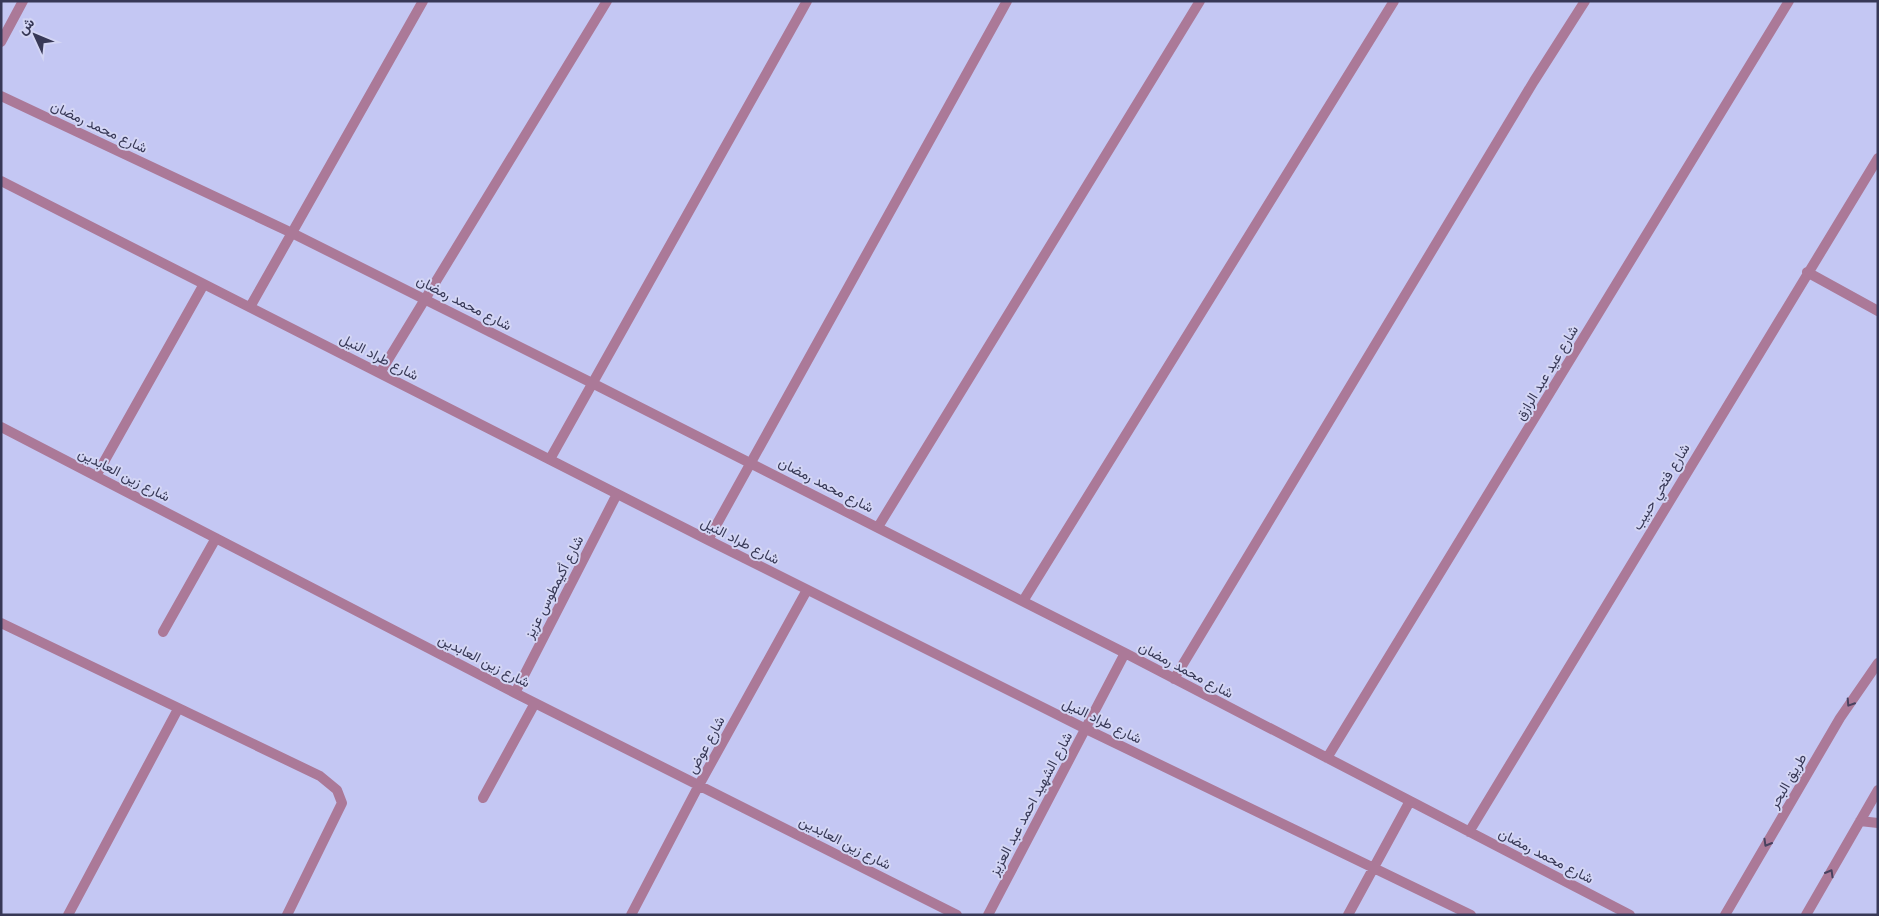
<svg xmlns="http://www.w3.org/2000/svg" width="1879" height="916" font-family="'Fira Sans',Vazirmatn,sans-serif">
<rect width="100%" height="100%" fill="#c4c7f3"/>
<g fill="none" stroke-linecap="round" stroke-linejoin="round">
<!-- minor -->
<path stroke="#ab7998" stroke-width="10" d="M1,42L23,1
M1,96L292,233L592,383L1125,653L1630,915
M1,181L708,540L1086,729L1471,915
M1807,272L1878,311
M250,307L423,1
M380,373L607,1
M1,427L515,693L957,915
M550,459L807,1
M96,476L204,284
M878,527L1200,1
M708,540L1007,1
M1023,601L1394,1
M1,623L320,776L337,790L342,803L287,915
M163,632L216,538
M1174,679L1534,81L1585,1
M515,693L617,494
M1327,758L1789,1
M483,798L535,703
M1860,821L1878,823
M1469,832L1878,158
M68,915L178,709
M631,915L699,785L807,590
M988,915L1125,653
M1348,915L1410,801
M1725,915L1840,718L1878,663
M1806,915L1878,790"/>
</g>
<!-- one-way arrows -->
<defs><path id="oneway-chevron" d="M-2-3.5L2.5 0L-2 3.5" fill="none" stroke-width="1.6" stroke-linecap="round" stroke-linejoin="round" transform="scale(1.25)"/></defs>
<g stroke="#484260">
<use href="#oneway-chevron" transform="translate(1850 703) rotate(123)"/>
<use href="#oneway-chevron" transform="translate(1767 843) rotate(120)"/>
<use href="#oneway-chevron" transform="translate(1830 873) rotate(-60)"/>
</g>
<g text-anchor="middle" dominant-baseline="central" stroke-width="4" stroke-linejoin="round" paint-order="stroke">
<!-- street labels -->
<g font-size="14" fill="#373856" stroke="#d3d5f4">
<text transform="translate(99 127) rotate(25)">شارع محمد رمضان</text>
<text transform="translate(464 303) rotate(27)">شارع محمد رمضان</text>
<text transform="translate(379 357) rotate(27)">شارع طراد النيل</text>
<text transform="translate(1547 373) rotate(-59)">شارع عيد عبد الرازق</text>
<text transform="translate(124 475) rotate(27)">شارع زين العابدين</text>
<text transform="translate(826 485) rotate(27)">شارع محمد رمضان</text>
<text transform="translate(1661 487) rotate(-59)">شارع فتحي حبيب</text>
<text transform="translate(740 541) rotate(27)">شارع طراد النيل</text>
<text transform="translate(554 587) rotate(-63)">شارع أكيمطوس عزيز</text>
<text transform="translate(484 661) rotate(27)">شارع زين العابدين</text>
<text transform="translate(1186 670) rotate(28)">شارع محمد رمضان</text>
<text transform="translate(1102 721) rotate(26)">شارع طراد النيل</text>
<text transform="translate(706 745) rotate(-61)">شارع عوض</text>
<text transform="translate(1788 781) rotate(-60)">طريق البحر</text>
<text transform="translate(1031 804) rotate(-62)">شارع الشهيد احمد عبد العزيز</text>
<text transform="translate(845 843) rotate(27)">شارع زين العابدين</text>
<text transform="translate(1546 856) rotate(27)">شارع محمد رمضان</text>
</g>
</g>
<!-- border -->
<rect width="1879" height="916" fill="none" stroke="#373856" stroke-width="5"/>
<!-- north arrow -->
<g transform="translate(35 35) rotate(314)" stroke="#d3d5f4" stroke-width="4" paint-order="stroke">
<path d="M0-4L9 19L0 12L-9 19Z" fill="#373856"/>
<text y="-8" font-size="14" font-weight="bold" text-anchor="middle" fill="#373856">ش</text>
</g>
</svg>
